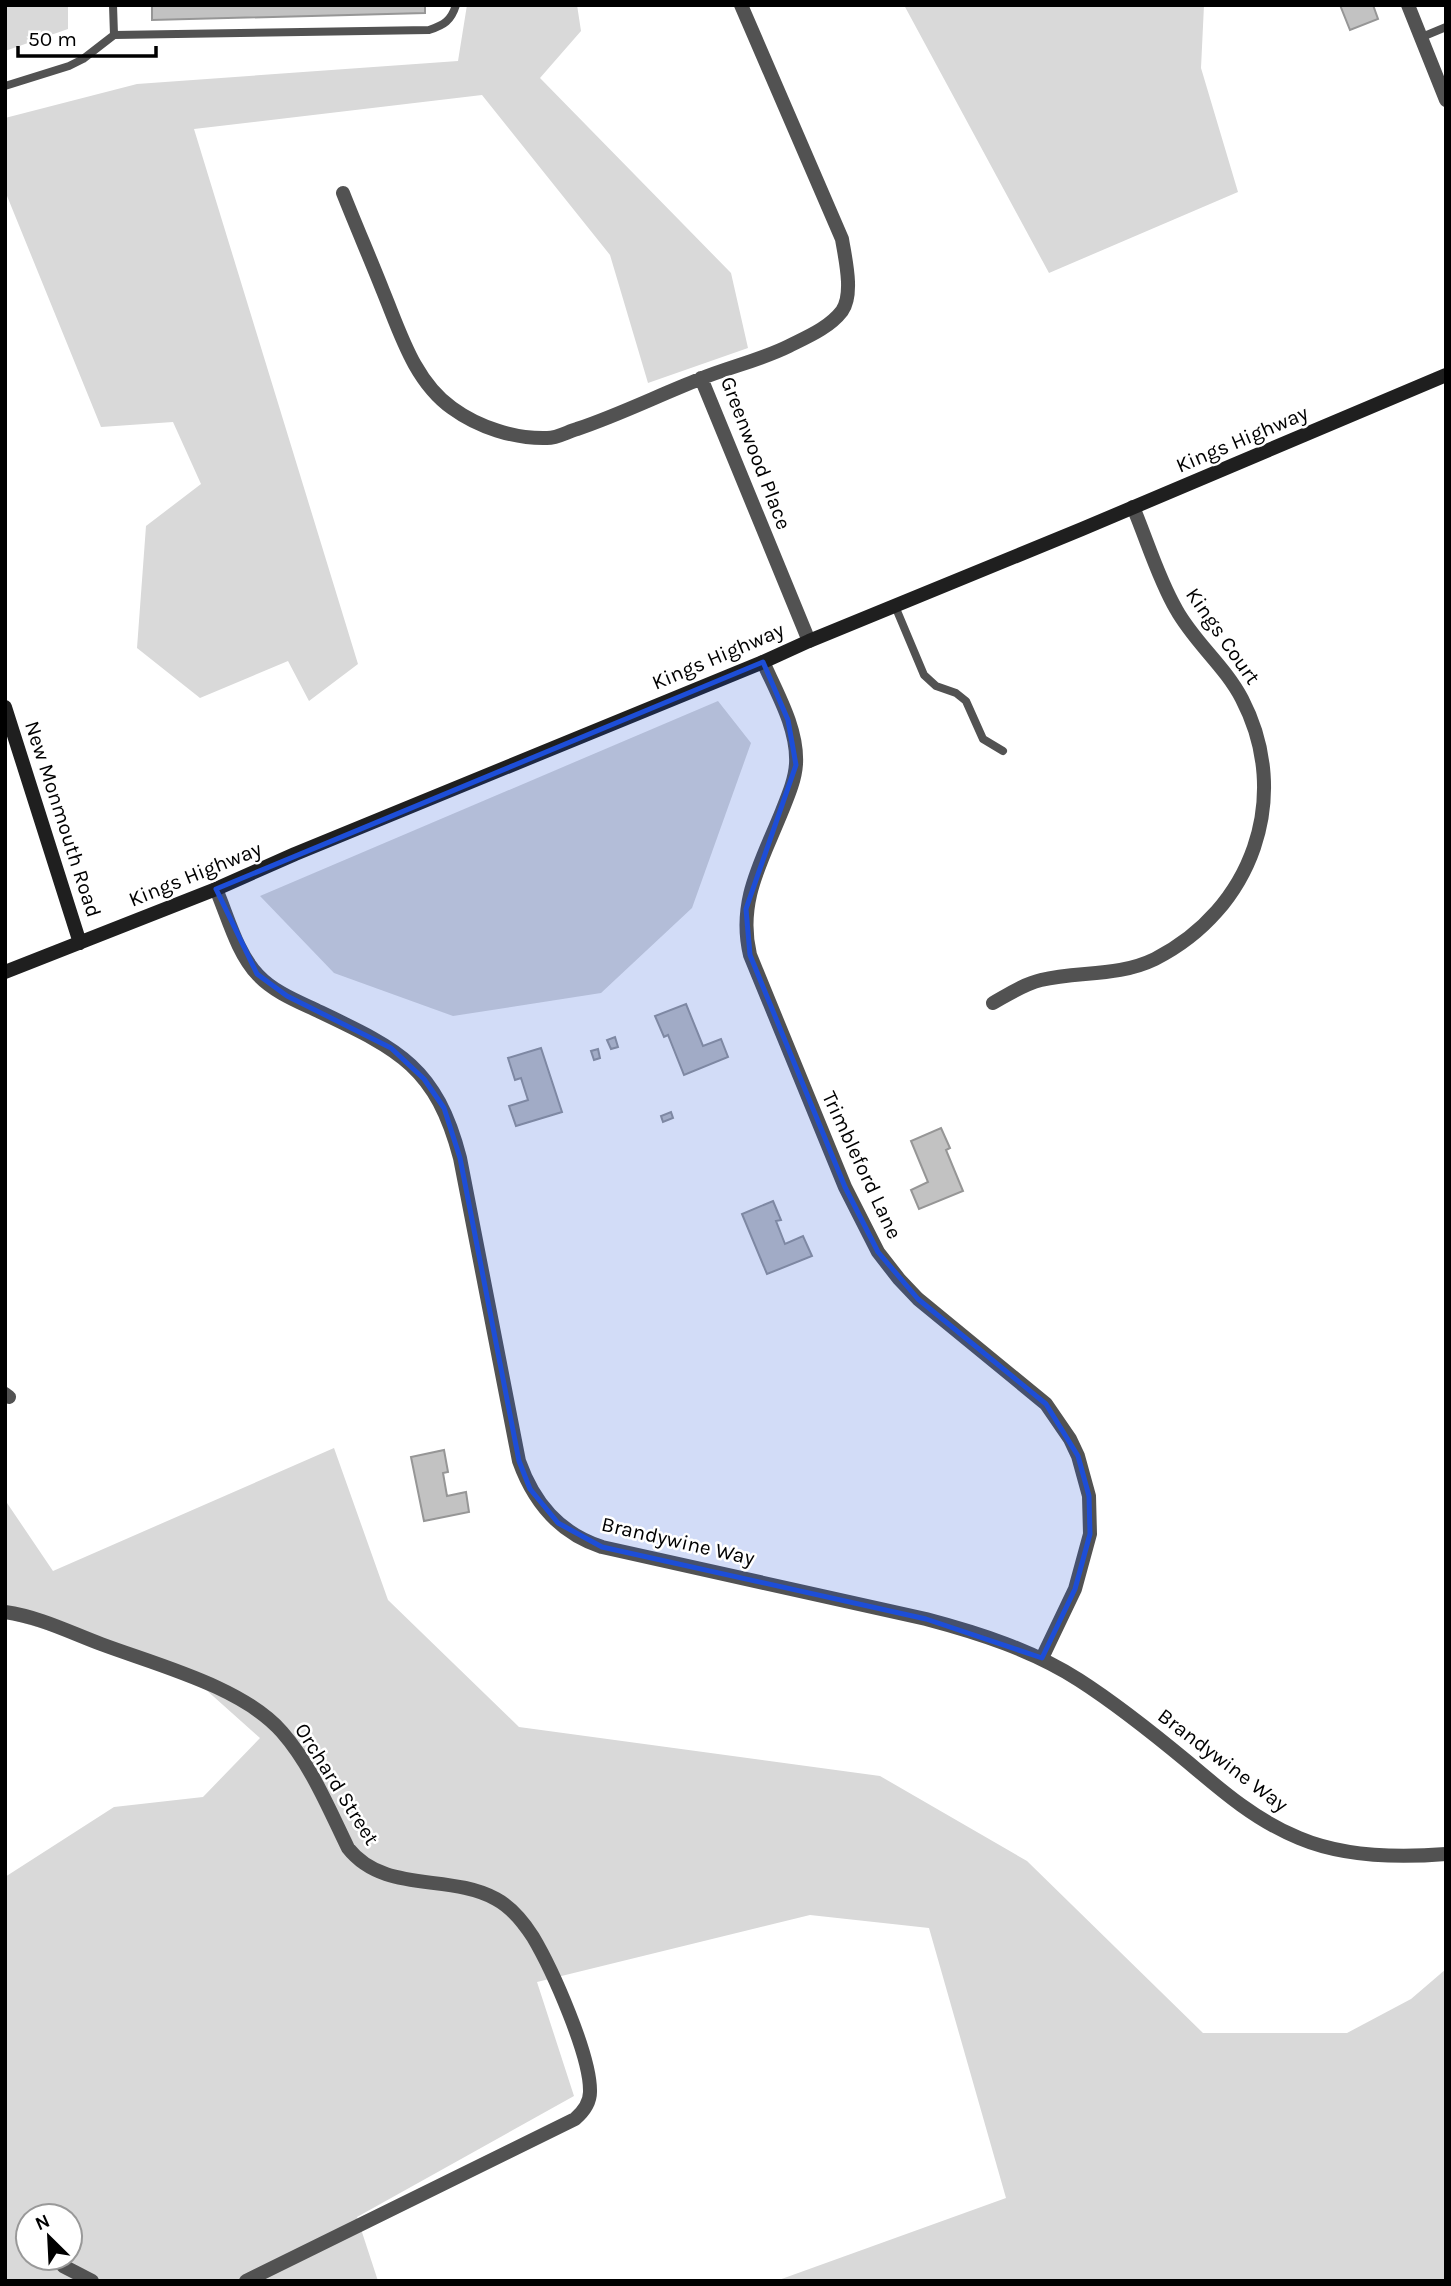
<svg xmlns="http://www.w3.org/2000/svg" width="1451" height="2286" font-family="Karla,sans-serif">
<rect width="100%" height="100%" fill="#fff"/>
<!-- green -->
<path fill="#d9d9d9" fill-rule="evenodd" d="M5,5H68V29L5,51Z
M467,5H577L581,31L540,78L731,273L748,348L648,383L610,255L482,95L194,129L358,664L309,701L288,661L200,698L137,648L146,526L201,484L173,422L101,427L5,191V118L137,84L458,61Z
M904,5H1204L1201,68L1238,192L1049,273Z
M718,701L751,743L692,908L601,993L453,1016L334,973L260,896Z
M334,1448L388,1600L519,1727L880,1776L1027,1861L1203,2033H1347L1411,1999L1446,1969V2281H776L1006,2198L929,1928L810,1915L537,1982L574,2096L357,2217L378,2281H5V1877L114,1807L203,1797L260,1738L185,1671L13,1620L5,1614V1500L53,1571ZM28,2216H70V2258H28Z"/>
<!-- building -->
<path fill="#c2c2c2" stroke="#969696" stroke-width="2" d="M152,5H425V13L152,20Z
M1340,5H1373L1378,19L1350,30Z
M686,1004L703,1046L721,1039L728,1057L684,1075L668,1035L664,1037L655,1016Z
M615,1037L618,1047L611,1049L607,1040Z
M541,1048L562,1112L516,1126L509,1106L528,1100L521,1078L515,1080L508,1058Z
M598,1049L600,1058L594,1060L591,1051Z
M671,1112L673,1118L663,1122L661,1116Z
M941,1128L950,1148L946,1150L963,1191L919,1209L911,1190L928,1182L911,1141Z
M773,1201L781,1220L776,1221L785,1244L803,1236L812,1256L767,1274L742,1214Z
M444,1450L448,1472L443,1473L447,1496L466,1492L469,1512L424,1521L411,1457Z"/>
<g fill="none" stroke-linecap="round" stroke-linejoin="round">
<!-- lane -->
<path stroke="#525252" stroke-width="8" d="M113,5L114,35
M1422,37L1446,27
M5,86L69,66L83,59L114,35L429,30C444,25 451,21 456,5
M895,606L924,675L936,686L956,693L966,701L983,739L1003,751"/>
<!-- street -->
<path stroke="#525252" stroke-width="14" d="M1408,5L1446,100
M343,193C356,226 370,258 383,291C400,332 414,381 452,408C478,427 514,439 547,438C557,438 567,432 577,429C619,415 659,395 700,379C729,367 761,360 789,346C807,337 829,328 842,311C854,294 845,258 842,239L741,5
M701,378L809,641
M763,662C777,693 798,729 796,764C795,780 788,796 782,811C762,861 737,901 750,955L845,1187L878,1252L899,1279L918,1299L1046,1404L1070,1439L1078,1456L1089,1496L1090,1534L1075,1589L1042,1658
M216,889C228,917 237,953 258,975C274,992 297,1001 318,1011C398,1049 436,1066 460,1158L519,1461C534,1503 559,1533 602,1547L926,1619C979,1633 1032,1650 1079,1680C1118,1705 1154,1734 1189,1763C1223,1792 1257,1821 1299,1838C1344,1857 1398,1858 1446,1854
M993,1003C1009,994 1024,984 1041,980C1079,971 1118,977 1155,959C1252,910 1293,797 1242,699C1225,666 1194,642 1176,609C1158,578 1147,540 1133,507
M5,1394L9,1397
M5,1612C40,1617 69,1632 101,1644C157,1665 243,1687 282,1732C311,1765 329,1809 348,1848C384,1894 449,1873 496,1899C511,1907 524,1923 533,1937C552,1969 591,2056 590,2092C590,2103 583,2112 575,2119L246,2281
M63,2266L92,2281"/>
<!-- secondary -->
<path stroke="#1f1f1f" stroke-width="14" d="M5,707L80,943
M5,972L216,889L295,854L763,662L809,641L1082,529L1446,375"/>
</g>
<!-- marked area -->
<path fill="#1d4ed8" fill-opacity="0.2" stroke="#1d4ed8" stroke-width="5" stroke-linejoin="round" d="M763,662L788,720L796,765L746,909L750,955L845,1187L878,1252L918,1299L1046,1404L1078,1456L1089,1496L1090,1534L1075,1589L1042,1658L926,1619L602,1547L558,1523L530,1489L519,1461L460,1158L444,1108L424,1079L391,1048L287,996L257,974L216,889Z"/>
<g text-anchor="middle" dominant-baseline="central" stroke-width="5" stroke-linejoin="round" paint-order="stroke">
<!-- street labels -->
<g font-size="21" fill="#000" stroke="#fff">
<text transform="translate(1242 439) rotate(-23)">Kings Highway</text>
<text transform="translate(756 453) rotate(69)">Greenwood Place</text>
<text transform="translate(1223 636) rotate(55)">Kings Court</text>
<text transform="translate(718 656) rotate(-23)">Kings Highway</text>
<text transform="translate(63 819) rotate(72)">New Monmouth Road</text>
<text transform="translate(195 874) rotate(-22)">Kings Highway</text>
<text transform="translate(862 1165) rotate(65)">Trimbleford Lane</text>
<text transform="translate(678 1541) rotate(13)">Brandywine Way</text>
<text transform="translate(1223 1760) rotate(37)">Brandywine Way</text>
<text transform="translate(337 1784) rotate(58)">Orchard Street</text>
</g>
</g>
<!-- border -->
<rect width="1451" height="2286" fill="none" stroke="#000000" stroke-width="14"/>
<!-- north arrow -->
<g transform="translate(49 2237) rotate(336)"><circle r="33" fill="#ffffff" stroke="#999999" stroke-width="2"/>
<path d="M0-5L12 26L0 18L-12 26Z" fill="#000000"/>
<text y="-10" font-size="19" font-weight="bold" text-anchor="middle" fill="#000000">N</text>
</g>
<!-- scale -->
<path d="M18 46v10h138v-10" fill="none" stroke="#000000" stroke-width="3.5"/>
<text x="28" y="46" font-size="21" fill="#000000" stroke="#ffffff" stroke-width="5" paint-order="stroke">50 m</text>
</svg>
